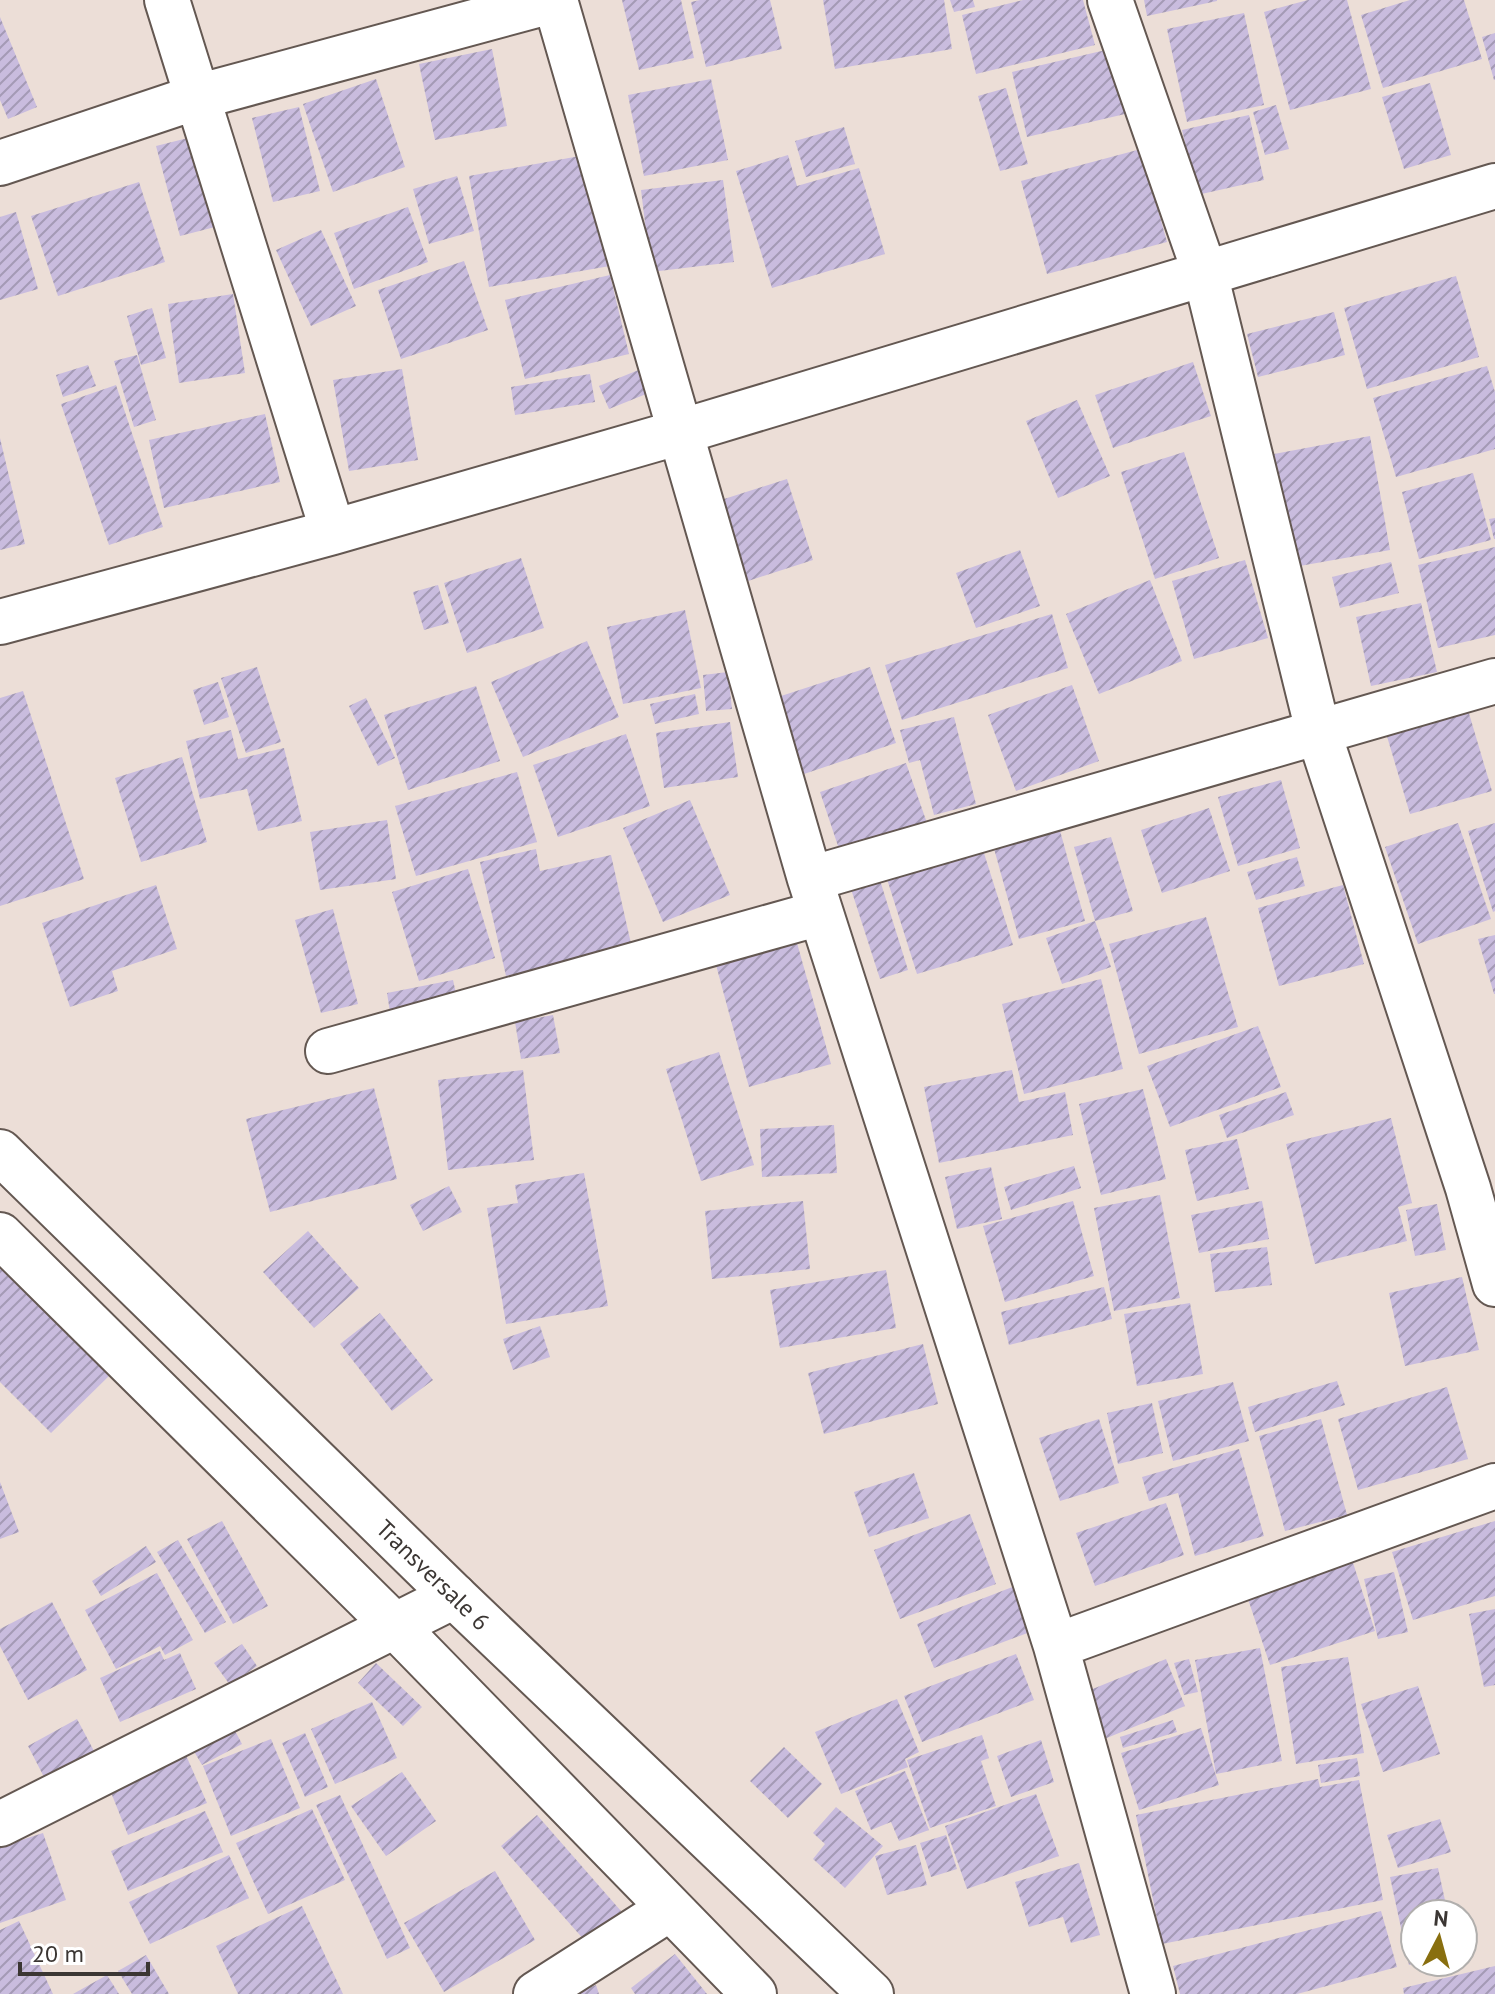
<svg xmlns="http://www.w3.org/2000/svg" width="1495" height="1994" font-family="'PT Sans',sans-serif">
<defs>
<pattern id="building-hatch" width="6" height="6" patternUnits="userSpaceOnUse" patternTransform="scale(2)"><rect width="6" height="6" fill="#c9bcde"/><path d="M-1 1l2-2M0 6l6-6M5 7l2-2" fill="none" stroke="#a49ab5"/></pattern>
</defs>
<rect width="100%" height="100%" fill="#ecded7"/>
<!-- building -->
<path fill="url(#building-hatch)" d="M622,0H681L694,58L639,70Z
M700,0H770L782,49L706,67L691,2Z
M823,0H944L952,49L835,69Z
M950,0H973L975,7L954,12Z
M1023,0H1083L1095,45L976,74L962,15Z
M1144,0H1217V1L1147,16Z
M1308,0H1347L1371,89L1290,110L1264,12Z
M1410,0H1464L1482,59L1383,88L1361,15Z
M1244,13L1264,105L1187,122L1167,29Z
M0,17L37,107L8,119L0,100Z
M1495,33V80H1494L1482,37Z
M492,49L507,126L435,140L419,64Z
M1110,49L1125,114L1027,137L1012,72Z
M376,79L405,167L333,192L303,104Z
M711,79L728,160L644,176L628,95Z
M1430,83L1451,155L1404,169L1382,97Z
M1006,88L1028,164L1000,171L978,96Z
M1276,105L1289,149L1265,155L1253,112Z
M299,107L320,191L273,202L252,118Z
M1249,115L1264,180L1197,195L1182,130Z
M844,127L855,164L806,177L795,141Z
M192,137L215,227L180,236L156,146Z
M1141,149L1167,242L1047,274L1021,181Z
M591,154L610,266L489,287L469,176Z
M788,155L797,186L859,168L885,254L772,288L736,171Z
M457,176L474,231L429,244L413,189Z
M723,180L734,262L651,272L641,190Z
M139,182L165,262L58,296L31,216Z
M408,207L428,262L354,289L334,233Z
M16,212L38,289L0,300V217Z
M321,230L356,306L311,326L276,250Z
M464,261L488,330L401,359L378,290Z
M610,275L629,354L525,379L505,300Z
M1456,276L1479,357L1367,389L1344,308Z
M233,294L245,373L179,383L168,304Z
M152,308L166,358L141,365L127,316Z
M1334,312L1345,355L1258,377L1247,334Z
M137,355L156,420L134,427L114,361Z
M1193,362L1211,416L1113,448L1095,395Z
M88,365L96,386L63,397L56,375Z
M1487,366L1495,392V449L1396,477L1373,398Z
M646,367L656,390L609,409L599,386Z
M402,369L418,460L349,471L333,380Z
M590,374L595,402L515,415L511,387Z
M116,385L163,527L109,545L61,404Z
M1077,400L1110,476L1058,498L1026,421Z
M265,414L280,482L164,508L149,440Z
M1370,436L1390,550L1294,567L1274,454Z
M0,438L25,544L0,550Z
M1184,452L1219,558L1155,579L1121,472Z
M1473,473L1491,540L1419,559L1402,492Z
M787,479L813,560L748,581L721,500Z
M1495,518V539H1494L1489,519Z
M1495,547V635L1438,648L1418,565Z
M1020,550L1040,606L976,628L956,573Z
M521,558L544,628L467,653L444,583Z
M1245,560L1268,638L1194,659L1172,581Z
M1391,562L1399,593L1340,608L1332,577Z
M1150,580L1182,661L1099,694L1066,614Z
M438,585L449,623L424,630L413,592Z
M1421,603L1437,672L1371,686L1356,617Z
M685,610L701,688L623,704L607,627Z
M1052,614L1068,668L902,720L885,665Z
M587,641L619,717L523,757L491,682Z
M257,667L281,742L246,753L221,678Z
M870,667L896,743L804,774L778,697Z
M728,672L732,709L706,711L703,675Z
M218,682L229,717L204,725L193,690Z
M1072,685L1099,761L1016,791L988,715Z
M476,686L500,761L408,790L384,715Z
M23,691L84,879L0,906V698Z
M695,694L699,714L655,724L650,704Z
M366,698L395,758L378,766L349,706Z
M1468,710L1492,791L1410,814L1386,733Z
M954,717L976,804L934,815L920,760L909,763L900,730Z
M730,722L738,777L664,788L656,733Z
M231,730L238,759L284,748L302,821L258,831L247,789L200,799L186,741Z
M626,734L650,806L558,837L533,765Z
M182,757L207,842L141,862L115,778Z
M906,763L927,823L840,852L820,792Z
M517,772L537,842L416,876L395,806Z
M1281,780L1300,848L1238,866L1218,797Z
M690,800L730,895L663,922L623,828Z
M1209,808L1230,871L1162,893L1141,830Z
M387,820L396,879L320,890L310,832Z
M1458,823L1491,919L1418,944L1385,847Z
M1495,823V911L1493,912L1468,831Z
M1059,827L1085,921L1019,939L993,845Z
M1111,837L1133,911L1095,921L1074,847Z
M536,849L540,871L611,855L632,948L506,976L480,862Z
M983,850L1013,945L917,974L887,879Z
M1297,857L1305,886L1256,900L1247,872Z
M468,869L495,958L419,981L392,892Z
M879,877L908,970L880,979L850,886Z
M156,885L177,949L112,971L118,991L70,1007L42,923Z
M1343,885L1364,964L1279,986L1258,908Z
M333,909L358,1004L321,1013L295,920Z
M1206,917L1238,1027L1139,1054L1109,944Z
M1095,921L1111,967L1062,984L1046,938Z
M1495,935V994H1494L1478,939Z
M797,943L831,1064L749,1087L716,965Z
M1101,979L1123,1069L1024,1094L1002,1004Z
M453,980L457,998L390,1012L387,993Z
M553,1015L560,1053L521,1059L515,1022Z
M1258,1026L1281,1087L1170,1127L1147,1066Z
M719,1052L754,1165L701,1181L666,1069Z
M523,1070L534,1160L448,1170L438,1080Z
M1012,1070L1019,1102L1065,1092L1073,1135L939,1163L924,1087Z
M374,1088L397,1179L270,1212L246,1119Z
M1143,1089L1166,1179L1101,1195L1079,1104Z
M1286,1092L1294,1115L1227,1138L1219,1115Z
M1391,1118L1412,1203L1398,1207L1407,1241L1315,1264L1286,1144Z
M834,1125L837,1173L762,1177L760,1129Z
M1237,1139L1249,1189L1197,1201L1185,1150Z
M1074,1166L1081,1188L1011,1210L1004,1187Z
M991,1167L1002,1219L957,1229L945,1177Z
M584,1173L608,1306L506,1324L487,1208L518,1203L515,1185Z
M449,1186L462,1212L423,1231L410,1205Z
M1160,1195L1180,1298L1114,1311L1094,1208Z
M803,1201L810,1269L712,1279L705,1211Z
M1073,1201L1094,1276L1005,1302L983,1226Z
M1262,1201L1269,1239L1199,1253L1191,1215Z
M1437,1204L1446,1250L1415,1256L1406,1210Z
M308,1231L359,1288L314,1328L263,1272Z
M1267,1247L1272,1285L1215,1292L1210,1254Z
M4,1264L112,1373L51,1433L0,1382V1267Z
M886,1270L896,1328L780,1348L770,1290Z
M1462,1277L1479,1350L1405,1366L1389,1293Z
M1104,1287L1112,1319L1009,1345L1001,1312Z
M1190,1303L1203,1374L1137,1386L1124,1314Z
M380,1313L433,1380L392,1411L340,1344Z
M540,1326L550,1357L513,1370L503,1339Z
M923,1344L938,1404L824,1434L808,1373Z
M1337,1381L1345,1405L1255,1432L1248,1407Z
M1233,1382L1249,1441L1173,1461L1158,1401Z
M1447,1387L1468,1459L1358,1490L1338,1419Z
M1152,1403L1163,1453L1118,1464L1107,1413Z
M1099,1419L1119,1483L1060,1501L1039,1438Z
M1321,1419L1347,1515L1285,1531L1259,1436Z
M1239,1449L1264,1536L1195,1556L1178,1493L1149,1501L1142,1477Z
M914,1473L929,1518L869,1537L854,1492Z
M0,1482L19,1532L0,1539Z
M1166,1503L1184,1555L1095,1586L1076,1533Z
M970,1514L996,1584L900,1619L874,1550Z
M222,1521L268,1606L233,1624L187,1539Z
M1495,1521V1596L1413,1620L1392,1552Z
M178,1540L226,1622L205,1633L157,1552Z
M1346,1541L1375,1631L1270,1665L1240,1575Z
M146,1546L156,1562L101,1596L92,1581Z
M1394,1572L1408,1632L1378,1639L1364,1579Z
M157,1573L193,1640L165,1655L160,1646L116,1669L85,1610Z
M1015,1586L1033,1631L934,1668L917,1624Z
M52,1602L87,1670L28,1700L0,1646V1629Z
M1495,1609V1685L1484,1687L1469,1614Z
M242,1644L257,1666L230,1685L214,1663Z
M1260,1648L1282,1761L1216,1774L1195,1660Z
M160,1651L164,1660L180,1653L196,1689L120,1722L100,1678Z
M1016,1654L1034,1700L922,1742L904,1696Z
M1348,1657L1364,1753L1296,1764L1281,1667Z
M1166,1659L1185,1706L1097,1742L1078,1695Z
M1189,1659L1198,1692L1184,1695L1174,1663Z
M376,1663L422,1707L403,1726L358,1683Z
M1418,1686L1440,1754L1383,1772L1361,1704Z
M897,1699L919,1752L905,1759L908,1767L841,1794L815,1732Z
M372,1702L397,1758L335,1784L311,1729Z
M77,1719L94,1751L44,1777L28,1746Z
M1173,1720L1177,1732L1123,1748L1120,1737Z
M233,1727L242,1744L202,1765L192,1748Z
M1201,1728L1219,1785L1139,1810L1121,1753Z
M305,1733L328,1787L305,1797L282,1743Z
M982,1735L989,1758L981,1761L996,1806L930,1828L907,1760Z
M271,1739L300,1808L231,1836L203,1766Z
M1041,1740L1054,1782L1011,1797L997,1756Z
M784,1747L822,1784L788,1818L750,1781Z
M185,1753L207,1803L128,1835L108,1785Z
M1357,1758L1360,1776L1321,1783L1318,1765Z
M905,1771L929,1830L899,1841L891,1822L871,1830L855,1791Z
M402,1772L436,1821L386,1856L351,1806Z
M1318,1779L1320,1787L1359,1780L1383,1900L1162,1944L1136,1815Z
M1036,1794L1059,1856L967,1889L945,1826Z
M340,1795L410,1948L387,1959L316,1805Z
M836,1807L883,1846L845,1888L813,1859L825,1844L813,1833Z
M312,1809L345,1880L268,1914L236,1843Z
M205,1811L223,1852L128,1891L111,1851Z
M537,1815L621,1911L586,1942L501,1846Z
M1440,1819L1451,1852L1398,1868L1387,1835Z
M43,1833L66,1900L0,1923V1847Z
M946,1835L957,1869L931,1877L920,1843Z
M916,1845L927,1885L887,1895L875,1856Z
M229,1855L249,1898L150,1944L129,1902Z
M1079,1863L1100,1935L1071,1943L1063,1917L1029,1927L1015,1882Z
M1438,1868L1448,1914H1415V1964L1409,1965L1390,1877Z
M495,1871L535,1940L444,1992L404,1923Z
M302,1906L343,1994H238L216,1946Z
M1381,1911L1397,1967L1297,1994H1180L1173,1966Z
M19,1921L53,1994H0V1930Z
M675,1954L707,1994H635L631,1988Z
M146,1955L169,1994H132L118,1971Z
M1495,1966V1994H1404L1403,1988Z
M107,1975L119,1994H73Z
M596,1985L599,1994H573Z"/>
<g fill="none" stroke-linecap="round" stroke-linejoin="round">
<defs>
<path id="street" d="M167,0L333,532
M1110,0L1205,273L1318,731L1468,1188L1495,1284
M0,163L197,97L555,0L810,879L1056,1646L1153,1994
M0,622L333,532L680,432L1495,186
M810,879L1495,681
M328,1051L820,913
M1056,1646L1495,1486
M0,1824L454,1596
M536,1994L669,1909"/>
<path id="secondary" d="M0,1152L454,1596L871,1994
M0,1235L396,1627L754,1994"/>
</defs>
<!-- street casing -->
<use href="#street" stroke="#645852" stroke-width="48"/>
<!-- secondary casing -->
<use href="#secondary" stroke="#645852" stroke-width="48"/>
<!-- street -->
<use href="#street" stroke="#fff" stroke-width="44"/>
<!-- secondary -->
<use href="#secondary" stroke="#fff" stroke-width="44"/>
</g>
<g text-anchor="middle" dominant-baseline="central" stroke-width="6" stroke-linejoin="round" paint-order="stroke">
<!-- street labels -->
<g font-size="24" fill="#3b3633" stroke="#fff">
<text transform="translate(433 1575) rotate(44)">Transversale 6</text>
</g>
</g>
<!-- north arrow -->
<g transform="translate(1439 1938) rotate(6)"><circle r="38" fill="#ffffff" stroke="#b1afad" stroke-width="2"/>
<path d="M0-6L14 30L0 20L-14 30Z" fill="#896f0f"/>
<text y="-12" font-size="22" font-weight="bold" text-anchor="middle" fill="#3b3633">N</text>
</g>
<!-- scale -->
<path d="M20 1962v12h128v-12" fill="none" stroke="#3b3633" stroke-width="4"/>
<text x="32" y="1962" font-size="24" fill="#3b3633" stroke="#ffffff" stroke-width="6" paint-order="stroke">20 m</text>
</svg>
